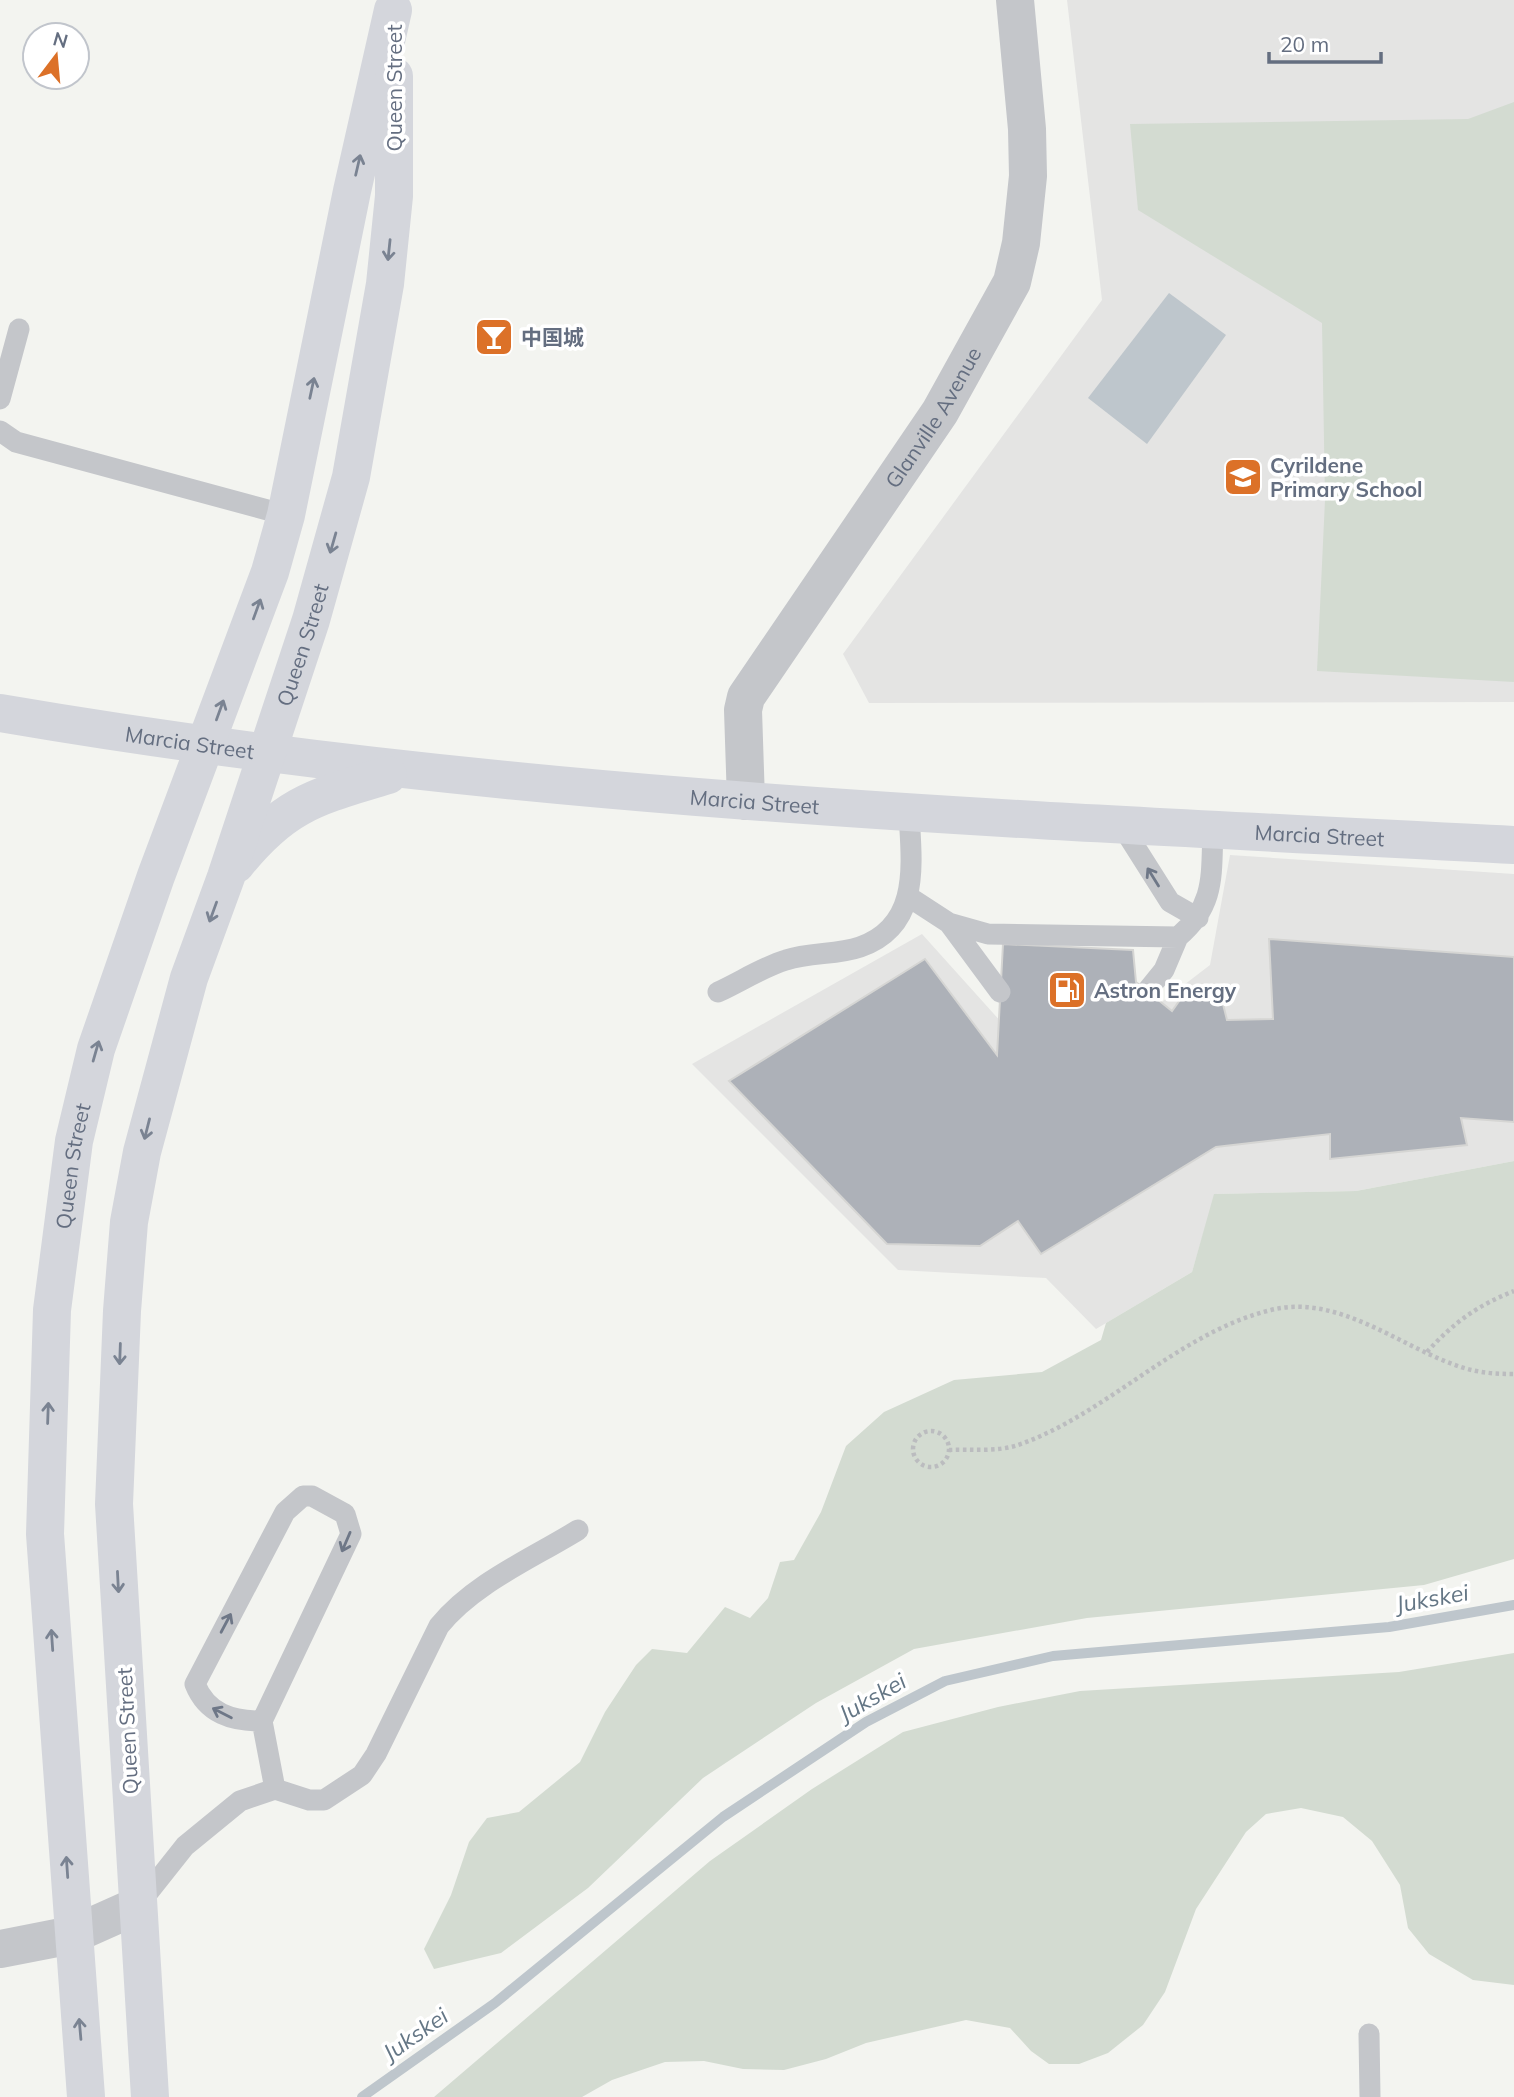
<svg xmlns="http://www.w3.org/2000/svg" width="1514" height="2097" font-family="Mulish,'Noto Sans SC',sans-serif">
<rect width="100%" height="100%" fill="#f3f4f0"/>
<!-- built -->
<path fill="#e4e4e3" d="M1067,0H1514V702L869,703L843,654L1102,300Z
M1230,855L1514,874V1161L1356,1191L1215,1194L1192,1272L1096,1329L1046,1278L898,1270L692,1064L922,934L1056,1083L1210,965Z"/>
<!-- green -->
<path fill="#d3dbd1" d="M1514,102V682L1317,671L1325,500L1322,323L1138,210L1130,124L1468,119Z
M1514,1161V1559L1424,1585L1087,1618L914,1649L816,1703L703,1778L588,1888L501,1953L434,1969L424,1949L451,1895L469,1842L487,1818L519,1812L580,1762L605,1712L636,1665L652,1649L687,1653L725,1607L750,1618L768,1598L780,1562L794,1560L821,1512L846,1446L884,1412L954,1380L1042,1372L1101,1340L1106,1323L1192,1272L1214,1194L1356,1191Z
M1514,1653V1985L1473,1980L1429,1954L1408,1928L1400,1885L1372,1841L1343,1817L1301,1808L1266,1814L1246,1832L1196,1909L1165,1992L1143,2025L1108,2053L1079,2064H1049L1031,2051L1010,2028L966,2020L866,2043L826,2059L784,2070L743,2069L704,2061L665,2062L612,2080L582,2097H434L710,1861L812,1789L903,1732L998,1707L1080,1691L1399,1672Z"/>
<!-- water -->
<path fill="#bec6cc" d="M1169,293L1226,335L1147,444L1088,398Z"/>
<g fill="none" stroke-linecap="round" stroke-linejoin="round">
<!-- stream -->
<path stroke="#bec6cc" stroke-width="10" d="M362,2097L495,2003L723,1817L866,1722L945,1681L1053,1656L1389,1627L1514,1605"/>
</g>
<!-- building -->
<path fill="#adb1b8" stroke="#d5d5d3" stroke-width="2" d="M1269,939L1514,957V1122L1461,1118L1467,1145L1330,1159V1134L1216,1147L1041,1254L1018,1221L980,1246L887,1244L729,1081L925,959L997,1055L1003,944L1133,950L1136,982L1172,1011L1187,990L1219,988L1227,1020L1273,1019Z"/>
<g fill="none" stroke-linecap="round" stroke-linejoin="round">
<!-- path -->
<path stroke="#bbbcbf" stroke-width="4.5" stroke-dasharray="3.5 3.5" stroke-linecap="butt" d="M1427,1352C1453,1323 1478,1305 1514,1291
M913 1449a18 18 0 1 1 36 0a18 18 0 1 1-36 0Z
M949,1450C970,1449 998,1452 1018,1445C1106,1415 1179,1332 1271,1310C1339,1293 1401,1348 1461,1367C1479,1373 1496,1374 1514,1374"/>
<!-- lane -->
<path stroke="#c4c6ca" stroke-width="21" d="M0,399L19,329
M0,431L16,442L286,515
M1120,823L1170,902L1198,918
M909,897L949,923L988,934L1178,937C1216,905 1211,875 1213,829
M949,923L1000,992
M1147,991L1164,970L1178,937
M718,992C740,982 763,967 786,960C810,952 837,955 860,947C920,926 912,866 909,814
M262,1721C232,1721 207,1714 195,1684L285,1512L303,1496H312L345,1514L351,1534L262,1721L275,1789
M139,1904L185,1846L240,1801L275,1789L309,1800H324L362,1775L376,1754L439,1626C474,1583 531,1559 578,1530
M1369,2034L1370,2097"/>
<!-- street -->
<g stroke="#c4c6ca" stroke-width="38">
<path id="s1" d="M746,801L743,710L746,697L940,412L1012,282L1021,243L1028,176L1027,129L1015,0"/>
<path d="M0,1949L72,1935L137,1906"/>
</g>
<!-- secondary -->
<g stroke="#d4d6dc" stroke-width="38">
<path id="s2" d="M0,713C500,799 1008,819 1514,845"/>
<path d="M236,864C285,803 316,797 388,775"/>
<path id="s3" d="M86,2097L45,1534L52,1310L74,1141L96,1049L156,876L270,572L286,515L352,191L393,10"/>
<path id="s4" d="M150,2097L114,1504L122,1311L129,1222L142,1152L189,978L226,877L311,620L351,477L385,284L394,196V76"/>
</g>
</g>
<!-- one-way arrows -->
<defs><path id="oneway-shaft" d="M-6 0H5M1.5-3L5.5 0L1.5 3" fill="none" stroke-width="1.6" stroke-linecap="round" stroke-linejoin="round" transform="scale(1.75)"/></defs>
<g stroke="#7a8392">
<use href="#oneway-shaft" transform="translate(358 165) rotate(-77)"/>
<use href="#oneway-shaft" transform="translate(389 250) rotate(96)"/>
<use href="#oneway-shaft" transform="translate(312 388) rotate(-78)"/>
<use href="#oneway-shaft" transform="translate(333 543) rotate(106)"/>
<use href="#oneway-shaft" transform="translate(257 609) rotate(-70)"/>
<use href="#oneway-shaft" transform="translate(220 710) rotate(-70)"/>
<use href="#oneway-shaft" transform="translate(213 912) rotate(110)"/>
<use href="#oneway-shaft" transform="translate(96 1051) rotate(-74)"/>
<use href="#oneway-shaft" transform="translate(147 1129) rotate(104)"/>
<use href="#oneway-shaft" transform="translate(120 1354) rotate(92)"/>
<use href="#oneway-shaft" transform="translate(48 1413) rotate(-88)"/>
<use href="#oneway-shaft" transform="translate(118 1582) rotate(87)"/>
<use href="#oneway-shaft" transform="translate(52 1640) rotate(-94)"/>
<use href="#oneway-shaft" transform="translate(67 1867) rotate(-94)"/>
<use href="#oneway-shaft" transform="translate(80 2029) rotate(-95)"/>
</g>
<g stroke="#6e7787">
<use href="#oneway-shaft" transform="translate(1153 877) rotate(-122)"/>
<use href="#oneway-shaft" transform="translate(346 1542) rotate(113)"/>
<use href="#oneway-shaft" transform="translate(226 1623) rotate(-62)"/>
<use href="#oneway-shaft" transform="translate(222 1713) rotate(-153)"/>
</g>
<!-- icons -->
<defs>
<symbol id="bar-square" viewBox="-11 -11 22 22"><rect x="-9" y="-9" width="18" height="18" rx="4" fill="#dc7128" stroke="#fff"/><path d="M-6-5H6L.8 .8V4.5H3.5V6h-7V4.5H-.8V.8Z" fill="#fff"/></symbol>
<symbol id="school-square" viewBox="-11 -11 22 22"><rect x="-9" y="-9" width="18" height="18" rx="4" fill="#dc7128" stroke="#fff"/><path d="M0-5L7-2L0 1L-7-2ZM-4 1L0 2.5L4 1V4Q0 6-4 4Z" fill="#fff"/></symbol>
<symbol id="fuel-square" viewBox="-11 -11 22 22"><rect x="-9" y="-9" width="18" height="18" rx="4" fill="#dc7128" stroke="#fff"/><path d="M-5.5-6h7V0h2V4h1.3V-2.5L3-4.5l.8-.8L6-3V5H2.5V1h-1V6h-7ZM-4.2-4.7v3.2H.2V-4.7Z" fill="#fff"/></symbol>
</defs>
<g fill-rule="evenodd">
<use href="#bar-square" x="472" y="315" width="44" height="44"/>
<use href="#school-square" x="1221" y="455" width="44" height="44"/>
<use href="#fuel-square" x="1045" y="968" width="44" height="44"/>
</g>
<g text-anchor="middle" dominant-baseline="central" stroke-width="7" stroke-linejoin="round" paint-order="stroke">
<!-- street labels -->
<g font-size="21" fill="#646e80" stroke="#fff">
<text transform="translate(394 88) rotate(-90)">Queen Street</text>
<text stroke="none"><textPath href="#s1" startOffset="441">Glanville Avenue</textPath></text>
<text stroke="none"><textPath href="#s4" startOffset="1480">Queen Street</textPath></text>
<text stroke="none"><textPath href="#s2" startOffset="192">Marcia Street</textPath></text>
<text stroke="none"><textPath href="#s2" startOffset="760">Marcia Street</textPath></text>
<text stroke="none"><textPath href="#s2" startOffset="1326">Marcia Street</textPath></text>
<text stroke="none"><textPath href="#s3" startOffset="934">Queen Street</textPath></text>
<text transform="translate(127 1731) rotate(-93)">Queen Street</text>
</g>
<!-- poi labels -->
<g font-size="21" font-weight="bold" fill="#646e80" stroke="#fff" text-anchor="start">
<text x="521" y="337">中国城</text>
<text x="1270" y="465">Cyrildene<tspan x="1270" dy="24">Primary School</tspan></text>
<text x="1094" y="990">Astron Energy</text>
</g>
<!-- water labels -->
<g font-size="23" font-style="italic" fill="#647685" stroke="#fff">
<text transform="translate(1432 1598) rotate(-10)">Jukskei</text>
<text transform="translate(872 1697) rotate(-30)">Jukskei</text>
<text transform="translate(415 2034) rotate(-35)">Jukskei</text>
</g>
</g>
<!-- north arrow -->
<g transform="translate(56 56) rotate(16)"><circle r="33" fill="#ffffff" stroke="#c1c5cc" stroke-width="2"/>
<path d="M0-5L12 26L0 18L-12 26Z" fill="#dc7128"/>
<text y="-10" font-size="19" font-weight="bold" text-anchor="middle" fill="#646e80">N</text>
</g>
<!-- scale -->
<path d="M1269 52v10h112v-10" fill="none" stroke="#646e80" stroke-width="3.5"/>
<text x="1280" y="52" font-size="21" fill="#646e80" stroke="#ffffff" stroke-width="5" paint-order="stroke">20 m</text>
</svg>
